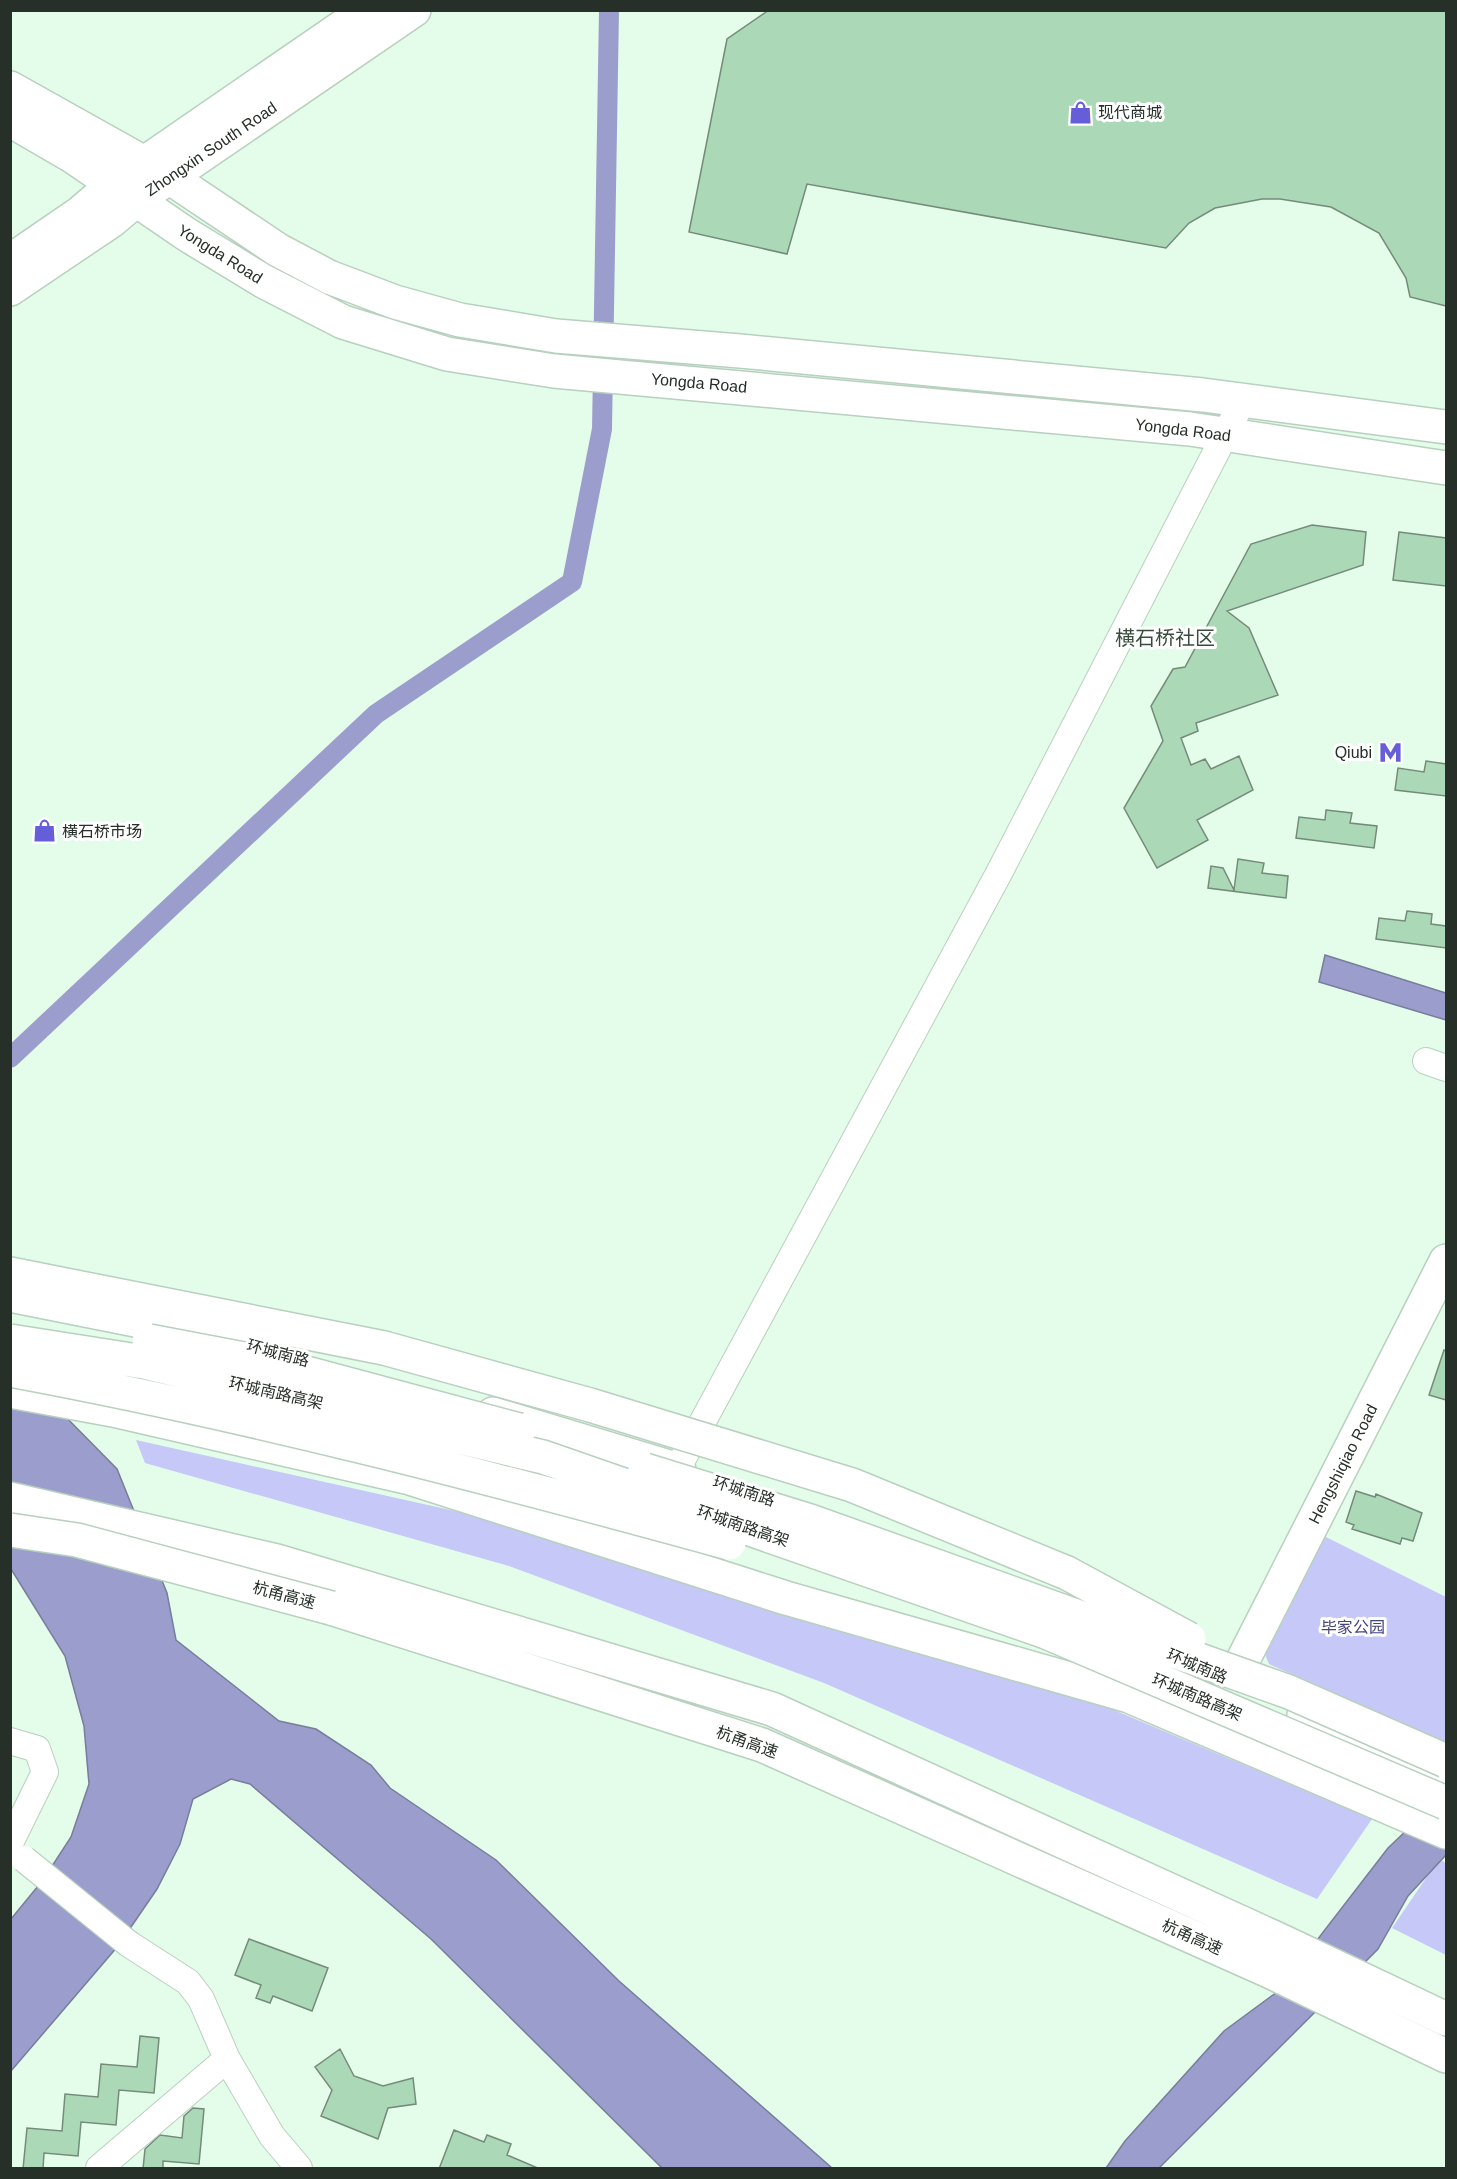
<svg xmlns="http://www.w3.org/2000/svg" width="1457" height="2179" font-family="Arial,'Noto Sans SC',sans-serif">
<rect width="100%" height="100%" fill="#e4fdea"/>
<!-- green -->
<path fill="#c6c9f7" d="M136,1440L540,1530L1081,1696L1372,1819L1317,1899L824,1683L509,1566L145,1463Z
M1320,1534L1446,1597V1743L1269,1664L1263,1650Z
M1439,1859L1446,1863V1955L1392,1928Z"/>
<!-- water -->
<path fill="#9b9ecc" stroke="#787d9b" stroke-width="1.5" d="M1325,955L1446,993V1020L1319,982Z
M10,1365L55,1406L117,1469L167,1593L176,1640L279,1721L316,1729L371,1765L390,1788L496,1860L619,1981L832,2168H662L431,1939L250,1784L231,1779L193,1799L180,1844L157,1889L118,1946L11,2071V1919L43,1880L71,1837L89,1784L84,1726L65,1656L11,1569Z
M1446,1793V1855L1408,1896L1378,1949L1159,2168H1106L1125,2141L1224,2031L1277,1992L1388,1848Z"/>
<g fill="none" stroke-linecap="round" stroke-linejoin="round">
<!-- canal -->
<path stroke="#9b9ecc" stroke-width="20" d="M10,1058L376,714L572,582L602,429L609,10"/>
</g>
<!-- building -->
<path fill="#abd9b7" stroke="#758b7a" stroke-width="1.5" d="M769,10H1446V306L1410,297L1406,278L1379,233L1331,207L1280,199H1262L1215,208L1189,223L1166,248L807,184L787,254L689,232L727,39Z
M1312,525L1366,532L1363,565L1227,611L1249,628L1278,695L1196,723L1198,731L1181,738L1191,765L1205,759L1211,769L1239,756L1253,790L1197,820L1208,840L1157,868L1124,808L1163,741L1151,706L1173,669L1185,667L1251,544Z
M1399,532L1446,538V586L1393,580Z
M1426,761L1446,764V796L1395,790L1398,768L1424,772Z
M1326,810L1352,813L1350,823L1377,826L1374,848L1296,838L1299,817L1325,820Z
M1238,859L1264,863L1262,873L1288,876L1286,898L1208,888L1211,866L1223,868L1234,890Z
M1407,911L1432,914L1431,924L1446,926V948L1376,939L1379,918L1405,921Z
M1444,1350L1446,1351V1400L1429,1395Z
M1356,1491L1375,1497L1376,1494L1422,1513L1413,1541L1402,1538L1400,1544L1352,1529L1354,1525L1346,1522Z
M249,1939L328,1968L312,2011L273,1996L270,2003L256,1998L261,1985L235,1975Z
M140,2036L159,2038L154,2093L119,2090L116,2125L81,2122L78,2156L44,2153L43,2169H23L27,2128L62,2131L65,2094L98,2097L101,2064L137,2067Z
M340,2049L354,2076L383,2086L413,2078L416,2104L388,2108L378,2139L321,2116L332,2090L315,2067Z
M193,2108L204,2109L199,2164L163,2161V2169H143L145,2149L160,2135L182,2138L184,2116Z
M454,2130L484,2142L487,2135L511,2144L507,2155L540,2169H439Z"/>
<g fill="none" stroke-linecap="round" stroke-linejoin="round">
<defs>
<path id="minor" d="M1426,1061L1446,1068
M668,1486L999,873L1243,400
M10,1741L37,1749L45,1772L10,1843
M129,1944L188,1982L201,1999L227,2059L272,2136L299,2168
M99,2168L227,2059"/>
<path id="major" d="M10,88L169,177L278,250L329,277L395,302L460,320L556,336L740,351L1203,395L1446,427
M10,120L72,156L186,234L263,281L343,322L447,354L554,371L1190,429L1446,468
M10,261L80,213L114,184L367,10
M10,289L111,221L136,200L414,10
M10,1295L211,1335L267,1350
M10,1391L113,1410L410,1478L786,1598L1129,1696L1446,1832
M493,1414L679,1470
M1240,1666L1446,1261
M1304,1715L1446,1783"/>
<path id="highway" d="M10,1274L384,1348
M10,1499L277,1561L772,1709L1277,1939L1446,2019
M331,1608L762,1745L1269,1971L1446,2056"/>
</defs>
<!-- minor casing -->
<use href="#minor" stroke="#b8d0be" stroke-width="28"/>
<!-- major casing -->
<use href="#major" stroke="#b8d0be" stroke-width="36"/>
<!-- highway casing -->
<use href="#highway" stroke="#b8d0be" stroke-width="36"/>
<!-- minor -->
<use href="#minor" stroke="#fff" stroke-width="26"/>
<!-- major -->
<use href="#major" stroke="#fff" stroke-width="33"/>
<!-- highway -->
<use href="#highway" stroke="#fff" stroke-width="33"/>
<defs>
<path id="minor-bridge" d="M24,1859L129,1944"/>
<path id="highway-bridge" d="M10,1341L144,1362L543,1457L1046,1632L1446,1803
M149,1341L280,1366L519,1430
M384,1348L590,1405L852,1485L1067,1573L1189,1639
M10,1370C253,1415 492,1478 729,1543
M645,1470L810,1521L1289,1692L1446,1761
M10,1530L77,1540L331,1608"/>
</defs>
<!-- minor-bridge casing -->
<use href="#minor-bridge" stroke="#b8d0be" stroke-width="28" stroke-linecap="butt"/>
<!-- highway-bridge casing -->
<use href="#highway-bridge" stroke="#b8d0be" stroke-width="36" stroke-linecap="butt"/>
<!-- minor-bridge -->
<use href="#minor-bridge" stroke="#fff" stroke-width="26"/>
<!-- highway-bridge -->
<use href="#highway-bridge" stroke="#fff" stroke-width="33"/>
</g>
<!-- icons -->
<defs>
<symbol id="shop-bare" viewBox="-9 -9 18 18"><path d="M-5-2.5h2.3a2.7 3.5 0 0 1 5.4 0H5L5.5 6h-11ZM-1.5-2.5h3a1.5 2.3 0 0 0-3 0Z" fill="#655ed8" stroke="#fff" stroke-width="2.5" paint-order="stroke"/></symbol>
<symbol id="metro-bare" viewBox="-9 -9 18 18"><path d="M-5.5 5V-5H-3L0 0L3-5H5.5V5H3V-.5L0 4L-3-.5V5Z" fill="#655ed8" stroke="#fff" stroke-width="2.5" paint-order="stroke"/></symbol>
</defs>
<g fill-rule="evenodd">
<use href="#shop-bare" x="1064" y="96" width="33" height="33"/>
<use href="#metro-bare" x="1374" y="736" width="33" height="33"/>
<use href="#shop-bare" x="28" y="814" width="33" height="33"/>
</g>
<g text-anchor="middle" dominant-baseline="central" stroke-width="6" stroke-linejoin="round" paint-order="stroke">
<!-- poi labels -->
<g font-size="16" fill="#262f28" stroke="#fff" text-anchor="start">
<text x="1098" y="112">现代商城</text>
<text x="1372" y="752" text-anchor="end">Qiubi</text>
<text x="62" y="831">横石桥市场</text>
</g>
<!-- street labels -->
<g font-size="16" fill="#262f28" stroke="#fff">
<text transform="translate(211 149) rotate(-34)">Zhongxin South Road</text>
<text transform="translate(220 254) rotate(32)">Yongda Road</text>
<text transform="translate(699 383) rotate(5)">Yongda Road</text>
<text transform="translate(1183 430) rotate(7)">Yongda Road</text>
<text transform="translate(278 1353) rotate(15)">环城南路</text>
<text transform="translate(276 1393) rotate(13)">环城南路高架</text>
<text transform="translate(1343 1464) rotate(-63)">Hengshiqiao Road</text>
<text transform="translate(744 1491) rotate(18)">环城南路</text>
<text transform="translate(743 1526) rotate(19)">环城南路高架</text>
<text transform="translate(284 1595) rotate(15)">杭甬高速</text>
<text transform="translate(1197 1666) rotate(23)">环城南路</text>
<text transform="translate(1197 1697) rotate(23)">环城南路高架</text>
<text transform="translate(747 1742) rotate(20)">杭甬高速</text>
<text transform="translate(1192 1937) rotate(24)">杭甬高速</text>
</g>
<!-- park labels -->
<g font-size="16" fill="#44447f" stroke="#fff">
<text x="1353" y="1627">毕家公园</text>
</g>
<!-- quarter labels -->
<g font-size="20" fill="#394d3e" stroke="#fff">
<text x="1165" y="638">横石桥社区</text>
</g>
</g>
<!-- border -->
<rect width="1457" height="2179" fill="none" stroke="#262f28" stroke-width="24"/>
</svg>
